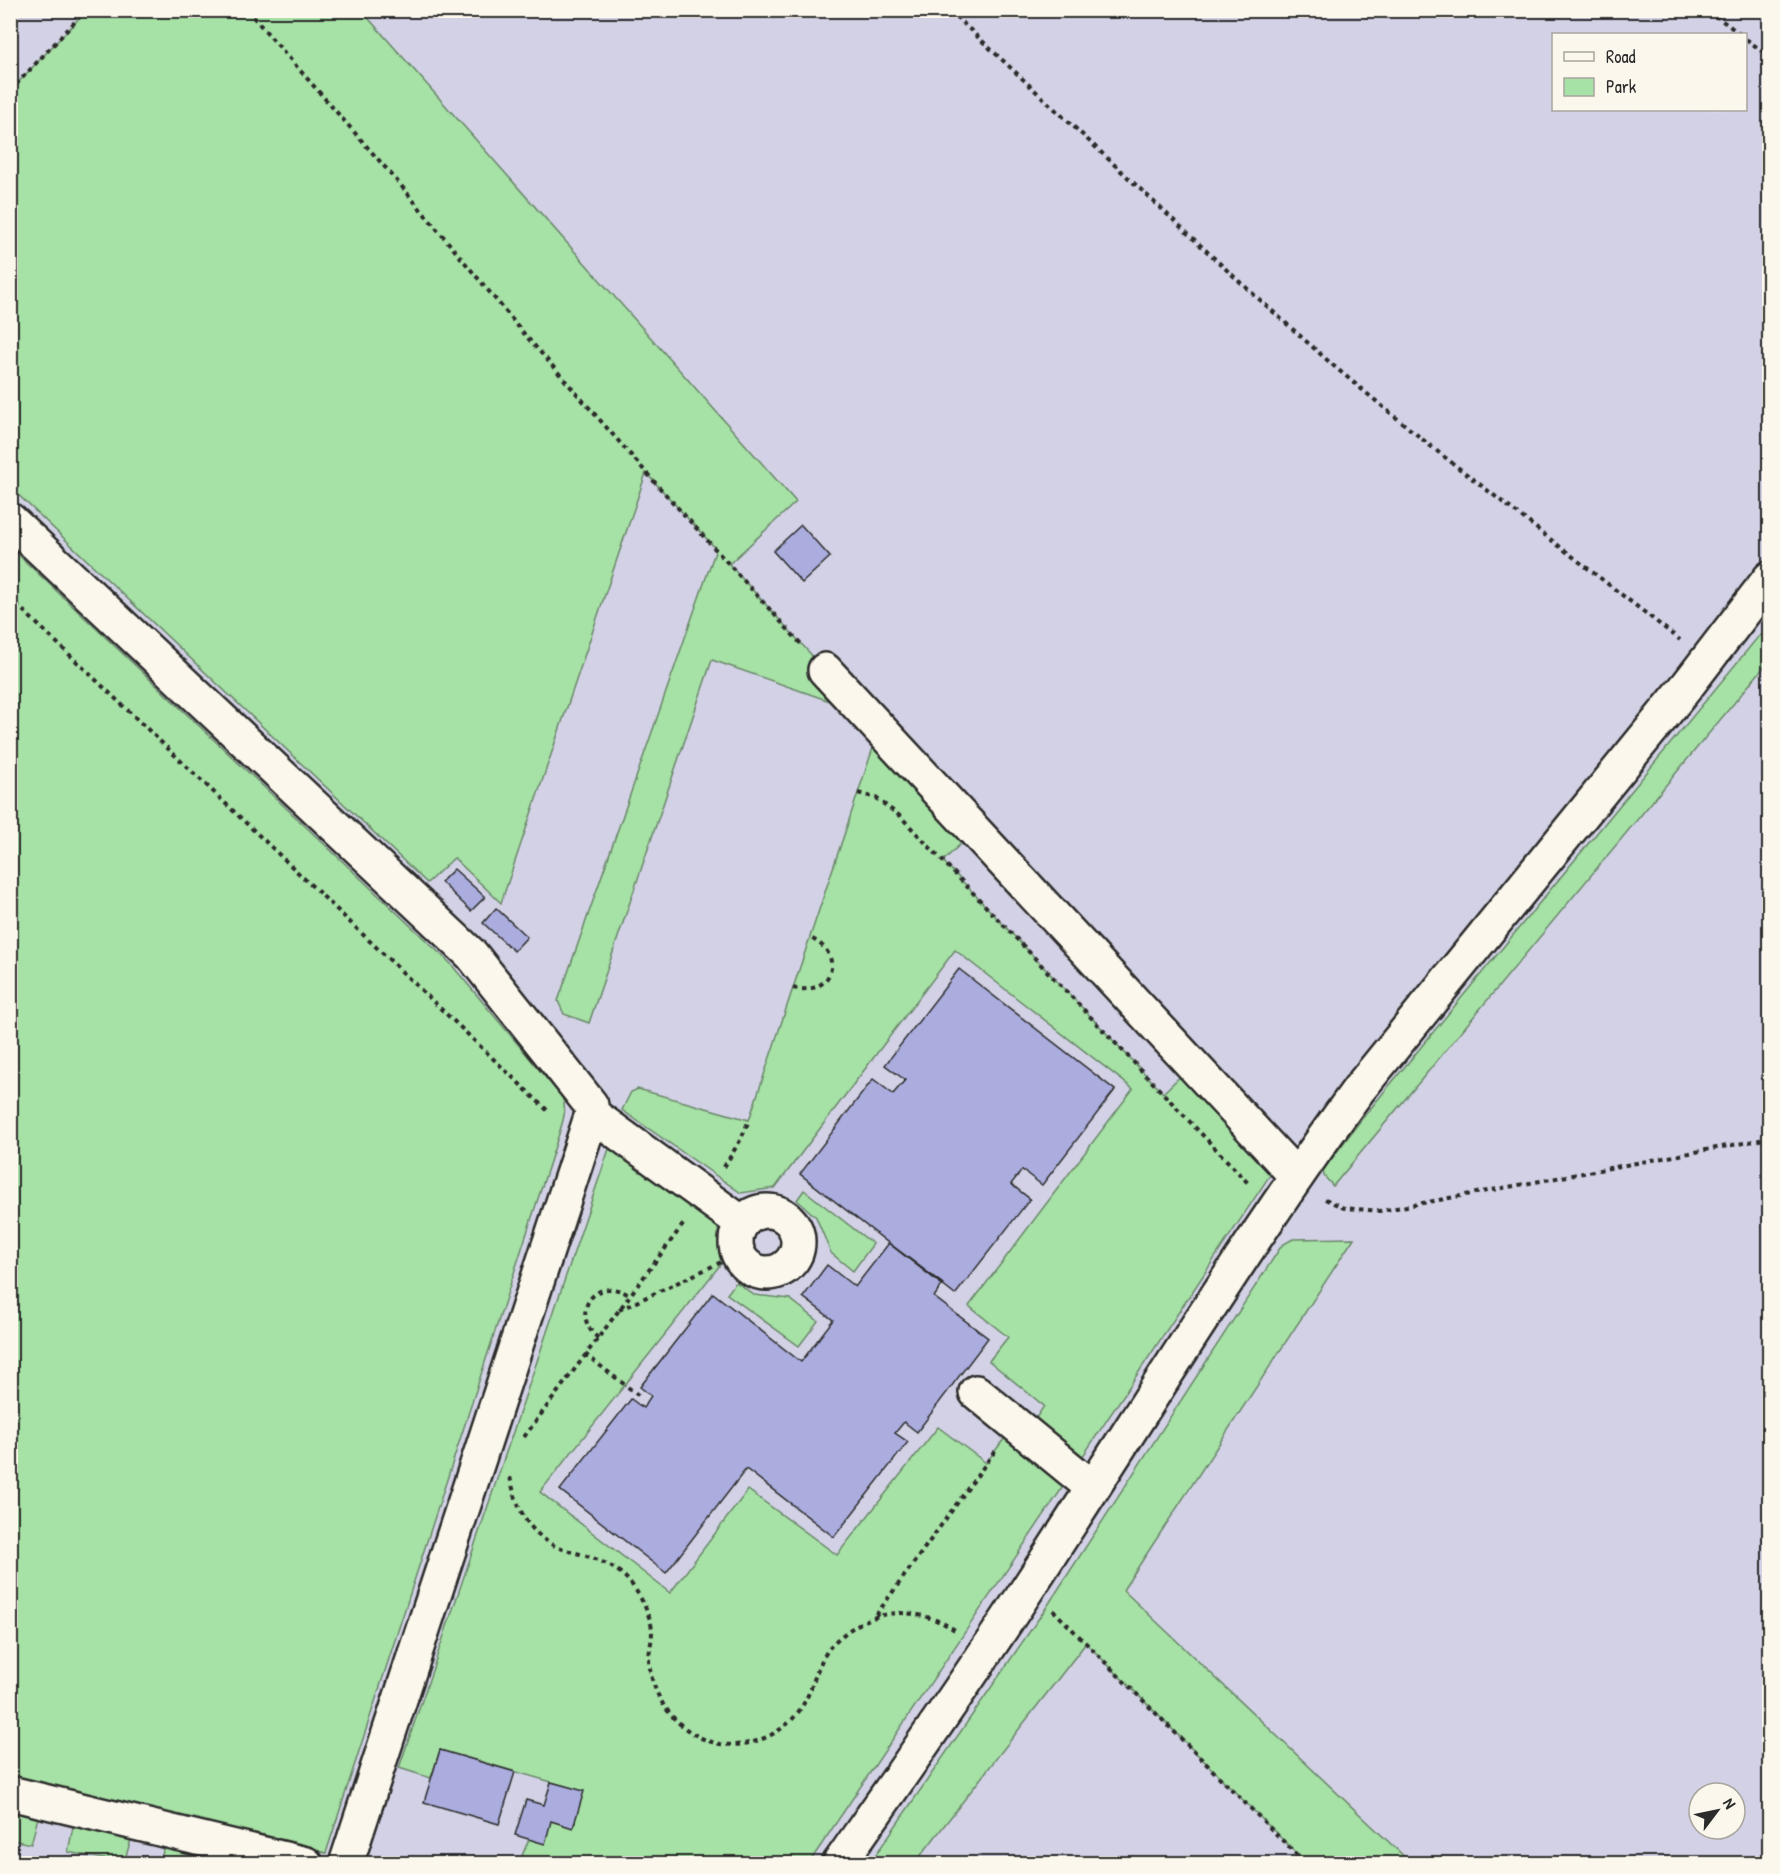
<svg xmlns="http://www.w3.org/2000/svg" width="1780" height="1874" font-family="'Patrick Hand',sans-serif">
<rect width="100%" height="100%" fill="#e3e1e8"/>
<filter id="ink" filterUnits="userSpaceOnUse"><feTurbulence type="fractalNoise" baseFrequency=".0167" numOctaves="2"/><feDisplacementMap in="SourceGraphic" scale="12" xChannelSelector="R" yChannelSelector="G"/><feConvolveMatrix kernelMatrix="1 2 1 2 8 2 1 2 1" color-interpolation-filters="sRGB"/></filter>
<g filter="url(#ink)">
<!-- built -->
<path fill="#d2d1e5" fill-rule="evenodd" d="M11,11H1769V1863H11ZM1554,34H1746V110H1554ZM1699,1793H1735V1829H1699Z"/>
<!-- green -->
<path fill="#a6e1a6" stroke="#688668" stroke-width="1.5" d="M86,11H362L796,502L729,564L864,713L712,660L589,1023L564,1014L558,1001L716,549L646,473L501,903L454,858L427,883L11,488L10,91Z
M10,547L450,963L562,1097C568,1111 562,1123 558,1137L326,1853L11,1777Z
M1763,634L1769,637V661L1333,1186L1324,1176L1323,1170L1361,1120L1758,637Z
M879,730L974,831L943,861L1163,1093L1192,1065L1280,1160L1081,1459L1034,1421L1044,1406L989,1361L1008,1337L969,1306L1133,1089L955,950L775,1188L741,1193L622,1110L631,1092L638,1089L749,1120Z
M610,1146L717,1225L724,1260L540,1492L670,1593L748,1490L837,1555L938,1427L986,1463L1007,1435L1065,1484L809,1863H519L529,1839L551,1821L573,1827L583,1791L440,1750L431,1778L399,1768Z
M804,1190L873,1244L853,1271L831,1253L816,1217L797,1200Z
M1354,1238L1123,1590L1411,1863H1306L1086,1643L915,1863H870L1048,1605L1282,1245L1293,1239Z
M736,1282L754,1295L790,1299L818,1321L799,1346L727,1294Z
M11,1807L39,1814L31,1844L11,1840Z
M74,1822L132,1836L124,1863L68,1852Z
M165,1842L254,1864H160Z"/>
<!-- building -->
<path fill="#aaadde" stroke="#2b2b2b" stroke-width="1.5" d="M801,525L830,557L802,583L773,551Z
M454,869L485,897L471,911L441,882Z
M496,908L527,937L514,951L483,923Z
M959,969L1115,1090L1042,1185L1022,1170L1011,1184L1030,1199L955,1295L800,1174L873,1079L893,1094L905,1080L885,1065Z
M889,1243L943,1284L934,1297L988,1338L917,1432L904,1422L895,1433L908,1442L834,1537L746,1469L666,1573L560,1490L631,1399L643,1408L651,1396L640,1387L713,1293L801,1362L833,1320L803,1297L827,1265L855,1287Z
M440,1750L515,1772L499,1824L424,1802Z
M551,1782L584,1791L573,1828L551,1821L545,1844L515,1835L526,1800L544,1805Z"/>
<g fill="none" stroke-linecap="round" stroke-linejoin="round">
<defs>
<path id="minor" d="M10,520L472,955L591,1105L592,1114L346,1864
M825,670L1296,1176
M592,1114L742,1223
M736 1242a31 31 0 1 1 62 0a31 31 0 1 1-62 0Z
M976,1392L1093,1488
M10,1793L306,1864
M839,1864C904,1771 969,1679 1030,1585C1139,1419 1242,1249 1359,1089L1687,686L1770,578"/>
</defs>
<!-- minor casing -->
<use href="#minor" stroke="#2b2b2b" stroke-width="38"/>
<!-- path -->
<path stroke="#2b2b2b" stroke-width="4" stroke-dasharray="4.5 4.5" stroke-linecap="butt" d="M247,10L398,182L526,336L659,487L802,645
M949,10L1229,272L1336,368L1433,448L1680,640
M1708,10L1740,34
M1746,39L1770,57
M10,91L86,10
M10,598L547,1110
M858,793L876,798L901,817L1249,1184
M793,988C832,997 847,954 810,938
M724,1167L741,1139L749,1120
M1325,1199L1344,1208L1380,1211L1770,1138
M619,1310L732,1257
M598,1338C568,1313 596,1274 629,1295
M585,1354L642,1398
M524,1437L685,1222
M510,1477C517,1506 524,1527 551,1544C562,1550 578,1553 590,1557C604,1562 618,1569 628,1580C639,1593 647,1608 651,1624C654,1636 649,1648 649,1660C651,1700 680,1736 720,1744C752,1749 789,1732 804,1703C813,1687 816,1669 826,1653C831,1644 840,1637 848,1631C882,1606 923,1608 958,1632
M1053,1610L1306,1864
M876,1615L995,1451"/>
<!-- minor -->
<use href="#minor" stroke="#fbf7ec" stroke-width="33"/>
</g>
</g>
<!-- margin -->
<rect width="1780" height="1874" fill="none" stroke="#fbf7ec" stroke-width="36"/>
<rect x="18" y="18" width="1744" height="1838" fill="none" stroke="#2b2b2b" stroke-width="2" filter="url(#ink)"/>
<!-- legend -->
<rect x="1552" y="33" width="195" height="78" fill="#fbf7ec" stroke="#a8a59f" stroke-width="1.5"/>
<rect x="1564" y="52" width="30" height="9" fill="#fbf7ec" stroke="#a8a59f" stroke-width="1.5"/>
<text x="1606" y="63" font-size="18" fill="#2b2b2b">Road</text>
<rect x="1564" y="78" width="30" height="18" fill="#a6e1a6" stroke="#a8a59f" stroke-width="1.5"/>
<text x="1606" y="93" font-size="18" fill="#2b2b2b">Park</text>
<!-- north arrow -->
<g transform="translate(1717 1811) rotate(58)"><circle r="28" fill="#fbf7ec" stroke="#a8a59f" stroke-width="1.5"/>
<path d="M0-4.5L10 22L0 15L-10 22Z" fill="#2b2b2b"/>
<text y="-9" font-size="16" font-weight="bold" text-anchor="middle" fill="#2b2b2b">N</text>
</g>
</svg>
